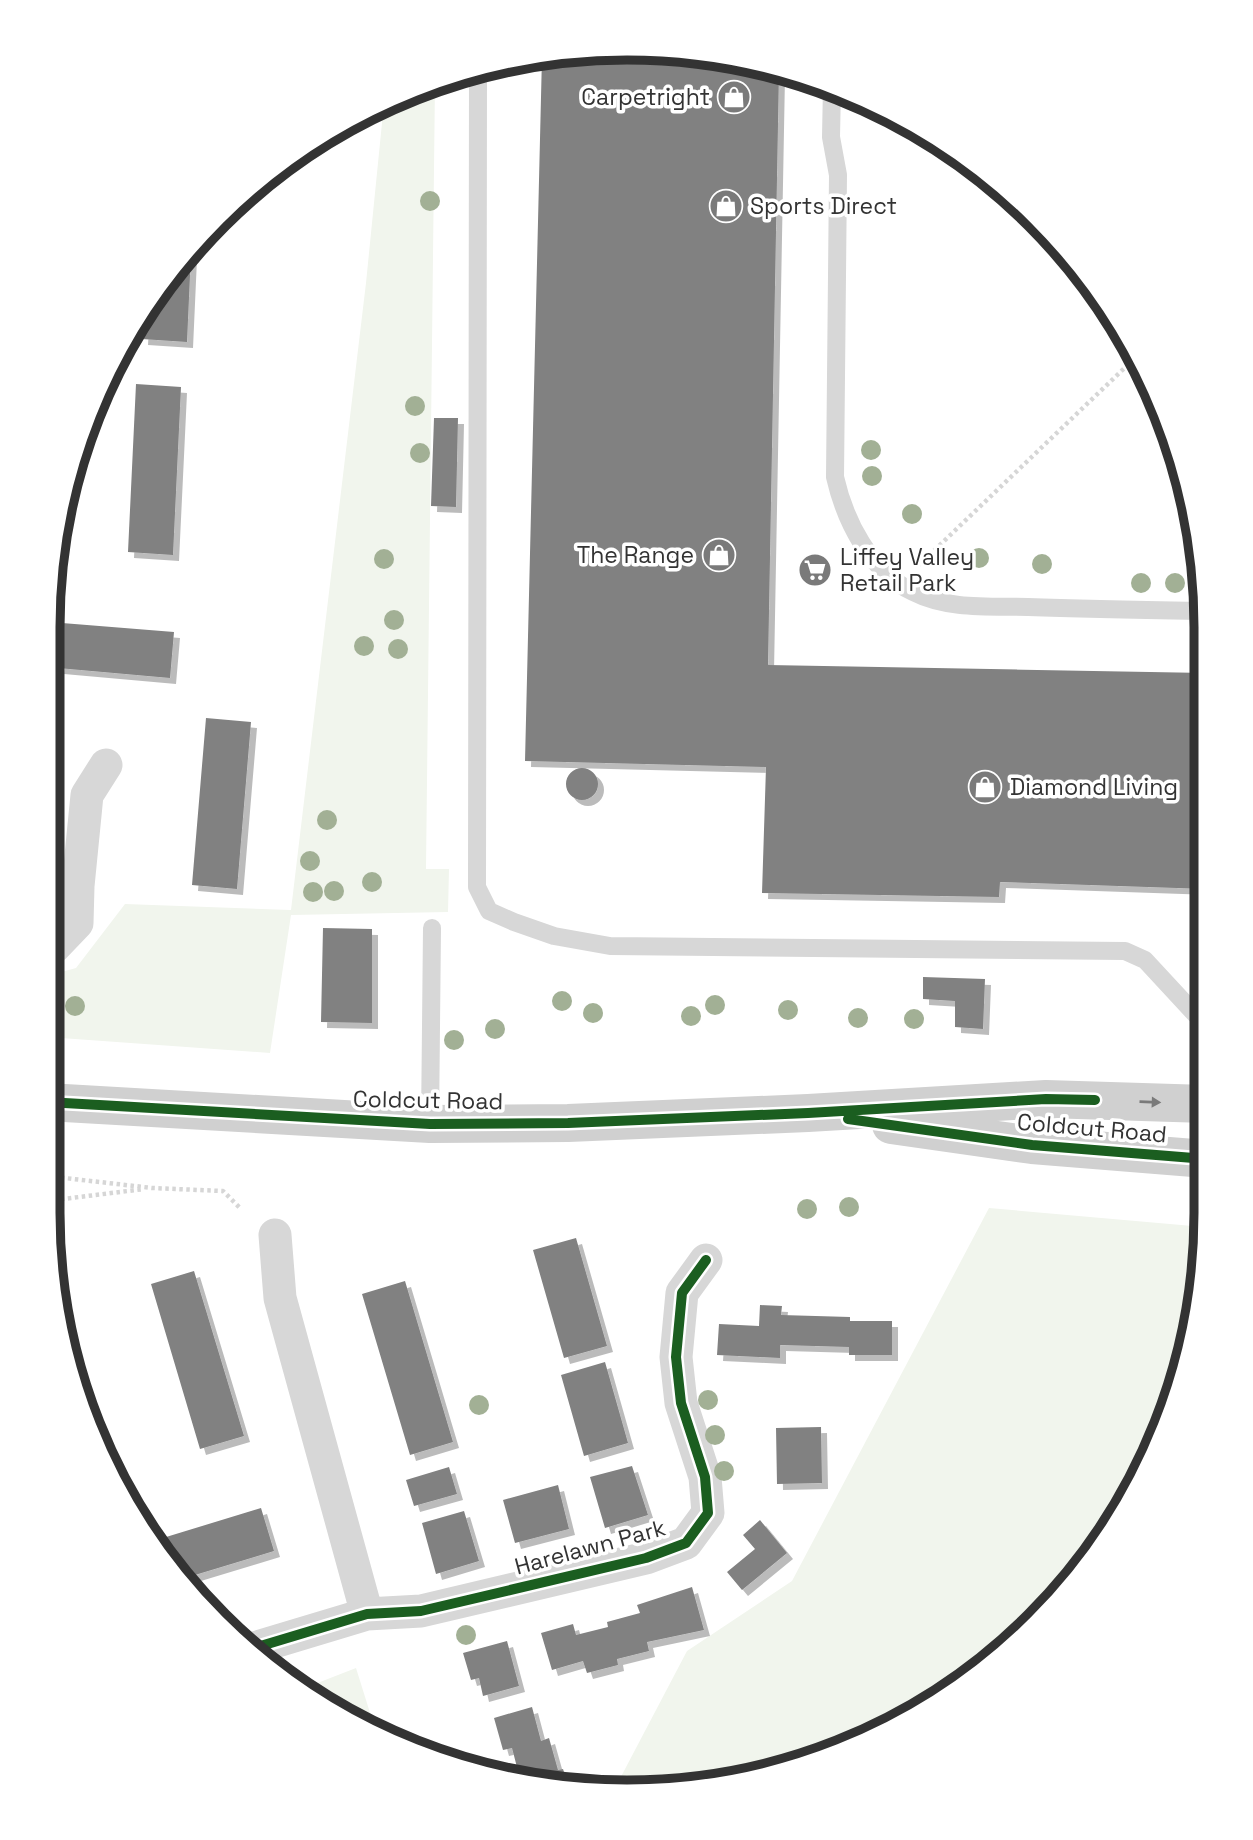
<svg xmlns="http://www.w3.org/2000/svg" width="1253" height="1840" font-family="'Space Grotesk',sans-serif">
<defs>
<filter id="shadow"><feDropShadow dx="6" dy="6" stdDeviation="0" flood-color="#0004"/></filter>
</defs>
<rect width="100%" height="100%" fill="#fff"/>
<!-- green -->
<path fill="#f1f5ed" d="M435,82L426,869H449L448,912L291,915L270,1053L47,1037V976L76,968L125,904L291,910L366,283L384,103L404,92Z
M989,1208L1204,1227L1195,1326L1146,1470L1036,1623L916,1715L740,1782L614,1790L687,1651L792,1581Z
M356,1668L376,1732L302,1689Z"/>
<!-- building -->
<path fill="#818181" filter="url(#shadow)" d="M626,47L739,58L779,70L768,665L1206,673V889L1000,882L999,897L762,893L766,767L525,761L542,56Z
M191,253L187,342L142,339L143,321Z
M136,384L181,387L173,555L128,552Z
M434,418H458L456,507L431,506Z
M62,623L174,632L170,678L58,668Z
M206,718L251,722L237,889L192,885Z
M566 784a16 16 0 1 1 32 0a16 16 0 1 1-32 0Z
M323,928L372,929V1023L321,1022Z
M923,977L985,979L983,1029L955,1027V1001L923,999Z
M576,1238L607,1346L564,1358L533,1250Z
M194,1271L244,1436L200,1449L151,1284Z
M405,1281L453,1442L410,1455L362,1294Z
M760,1305L782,1306L781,1315L850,1317V1321H892V1355H849V1347L780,1345V1358L717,1355L719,1324L759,1326Z
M605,1362L628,1443L584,1456L561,1375Z
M821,1427L822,1483L777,1484L776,1428Z
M632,1466L648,1515L605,1528L590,1477Z
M449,1467L457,1494L414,1506L406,1480Z
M558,1485L569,1529L515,1543L503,1500Z
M261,1508L274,1551L185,1578L155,1546L153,1541Z
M464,1511L479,1561L436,1574L422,1523Z
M760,1520L787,1553L742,1590L727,1572L755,1549L743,1535Z
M692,1587L704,1630L647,1642L649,1651L617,1659L618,1665L587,1673L583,1661L552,1670L541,1633L573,1624L576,1635L608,1627L607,1622L640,1613L637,1605Z
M507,1641L519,1686L483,1696L479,1678L471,1680L463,1653Z
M532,1707L541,1741L549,1738L558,1770L563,1769L569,1787L519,1775L512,1748L503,1750L494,1718Z"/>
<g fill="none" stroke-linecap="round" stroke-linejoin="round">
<!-- path -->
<path stroke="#d6d6d6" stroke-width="4.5" stroke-dasharray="3.5 3.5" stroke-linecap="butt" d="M919,565L1136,357
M47,1176L152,1188L223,1191L241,1209
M47,1201L144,1189"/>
<!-- service -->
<path stroke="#d7d7d7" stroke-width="18" d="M478,69L477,887L489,911L514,922L554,936L610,946L1125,951L1145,960L1196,1015L1206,1020
M832,86L831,137L838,175L835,477C845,521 870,571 913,592C948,610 991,606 1028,607C1087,609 1146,610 1204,611
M430,1124L432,928"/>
<!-- minor -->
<path stroke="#d7d7d7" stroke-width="33" d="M47,951L54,947L77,923L78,886L87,795L106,765
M275,1235L280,1298L367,1614
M251,1649L367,1614L421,1611L646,1558L686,1543L708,1513L705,1477L681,1403L676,1357L682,1293L706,1260"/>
<!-- secondary -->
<path stroke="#d0d0d0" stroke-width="38" d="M47,1102L430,1124L568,1123L808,1113L1046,1099L1206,1104
M891,1125L1032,1145L1206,1159"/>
<defs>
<path id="cycleway" d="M47,1102L430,1124L568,1123L808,1113L1046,1099L1095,1100
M848,1119L1032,1145L1206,1159
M251,1649L367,1614L421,1611L646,1558L686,1543L708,1513L705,1477L681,1403L676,1357L682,1293L706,1260"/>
</defs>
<!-- cycleway casing -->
<use href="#cycleway" stroke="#fff" stroke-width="15"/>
<!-- cycleway -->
<use href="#cycleway" stroke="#1b5e20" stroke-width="10"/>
</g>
<!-- trees -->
<g fill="#a2b095">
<circle cx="430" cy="201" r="10"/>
<circle cx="415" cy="406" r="10"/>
<circle cx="871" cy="450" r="10"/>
<circle cx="420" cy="453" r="10"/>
<circle cx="872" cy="476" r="10"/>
<circle cx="912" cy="514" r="10"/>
<circle cx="979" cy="558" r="10"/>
<circle cx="384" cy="559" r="10"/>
<circle cx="1042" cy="564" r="10"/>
<circle cx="1141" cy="583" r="10"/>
<circle cx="1175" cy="583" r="10"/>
<circle cx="394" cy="620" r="10"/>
<circle cx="364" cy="646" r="10"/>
<circle cx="398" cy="649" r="10"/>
<circle cx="327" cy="820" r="10"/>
<circle cx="310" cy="861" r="10"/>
<circle cx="372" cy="882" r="10"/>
<circle cx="334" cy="891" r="10"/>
<circle cx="313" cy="892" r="10"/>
<circle cx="562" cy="1001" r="10"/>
<circle cx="715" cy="1005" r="10"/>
<circle cx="75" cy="1006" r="10"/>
<circle cx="788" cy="1010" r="10"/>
<circle cx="593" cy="1013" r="10"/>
<circle cx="691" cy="1016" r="10"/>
<circle cx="858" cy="1018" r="10"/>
<circle cx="914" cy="1019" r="10"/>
<circle cx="495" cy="1029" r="10"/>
<circle cx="454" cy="1040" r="10"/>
<circle cx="849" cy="1207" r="10"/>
<circle cx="807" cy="1209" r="10"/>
<circle cx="708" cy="1400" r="10"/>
<circle cx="479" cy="1405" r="10"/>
<circle cx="715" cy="1435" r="10"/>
<circle cx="724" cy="1471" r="10"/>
<circle cx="466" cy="1635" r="10"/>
</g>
<!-- one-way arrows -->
<defs><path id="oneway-solid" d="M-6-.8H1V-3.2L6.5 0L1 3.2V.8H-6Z" transform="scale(1.75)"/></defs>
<use fill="#7a7a7a" href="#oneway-solid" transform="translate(1150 1102) rotate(2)"/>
<!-- icons -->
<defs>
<symbol id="shop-disc" viewBox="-11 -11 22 22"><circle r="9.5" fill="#7a7a7a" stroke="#fff"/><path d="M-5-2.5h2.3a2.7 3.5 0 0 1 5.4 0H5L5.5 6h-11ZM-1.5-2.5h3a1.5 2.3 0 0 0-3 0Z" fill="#fff"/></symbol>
<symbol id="supermarket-disc" viewBox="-11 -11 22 22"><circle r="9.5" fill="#7a7a7a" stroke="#fff"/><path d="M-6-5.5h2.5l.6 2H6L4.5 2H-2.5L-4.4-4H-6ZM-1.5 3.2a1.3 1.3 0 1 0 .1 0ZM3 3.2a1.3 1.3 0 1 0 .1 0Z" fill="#fff"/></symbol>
</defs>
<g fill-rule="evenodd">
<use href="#shop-disc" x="715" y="78" width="38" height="38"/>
<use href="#shop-disc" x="707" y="187" width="38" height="38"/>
<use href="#shop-disc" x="700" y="536" width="38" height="38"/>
<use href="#supermarket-disc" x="796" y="551" width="38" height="38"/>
<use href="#shop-disc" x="966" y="768" width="38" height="38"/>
</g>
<g text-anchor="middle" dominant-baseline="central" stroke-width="7" stroke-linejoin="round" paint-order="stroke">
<!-- poi labels -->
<g font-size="23" fill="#333" stroke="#fff" text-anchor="start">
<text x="710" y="97" text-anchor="end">Carpetright</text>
<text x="750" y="206">Sports Direct</text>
<text x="694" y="555" text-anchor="end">The Range</text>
<text x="840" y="557">Liffey Valley<tspan x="840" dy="26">Retail Park</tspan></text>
<text x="1010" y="787">Diamond Living</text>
</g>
<!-- street labels -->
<g font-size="23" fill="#333" stroke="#fff">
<text transform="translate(428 1100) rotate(1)">Coldcut Road</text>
<text transform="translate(1092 1128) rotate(5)">Coldcut Road</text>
<text transform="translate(590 1547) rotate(-15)">Harelawn Park</text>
</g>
</g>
<!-- crop -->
<path d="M0 0H1253V1840H0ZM627 60H627A567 567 0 0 1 1194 627V1213A567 567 0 0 1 627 1780H627A567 567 0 0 1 60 1213V627A567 567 0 0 1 627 60Z" fill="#fff" fill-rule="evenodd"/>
<path fill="none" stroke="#333" stroke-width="9" d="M627 60H627A567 567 0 0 1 1194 627V1213A567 567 0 0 1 627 1780H627A567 567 0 0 1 60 1213V627A567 567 0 0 1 627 60Z"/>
</svg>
